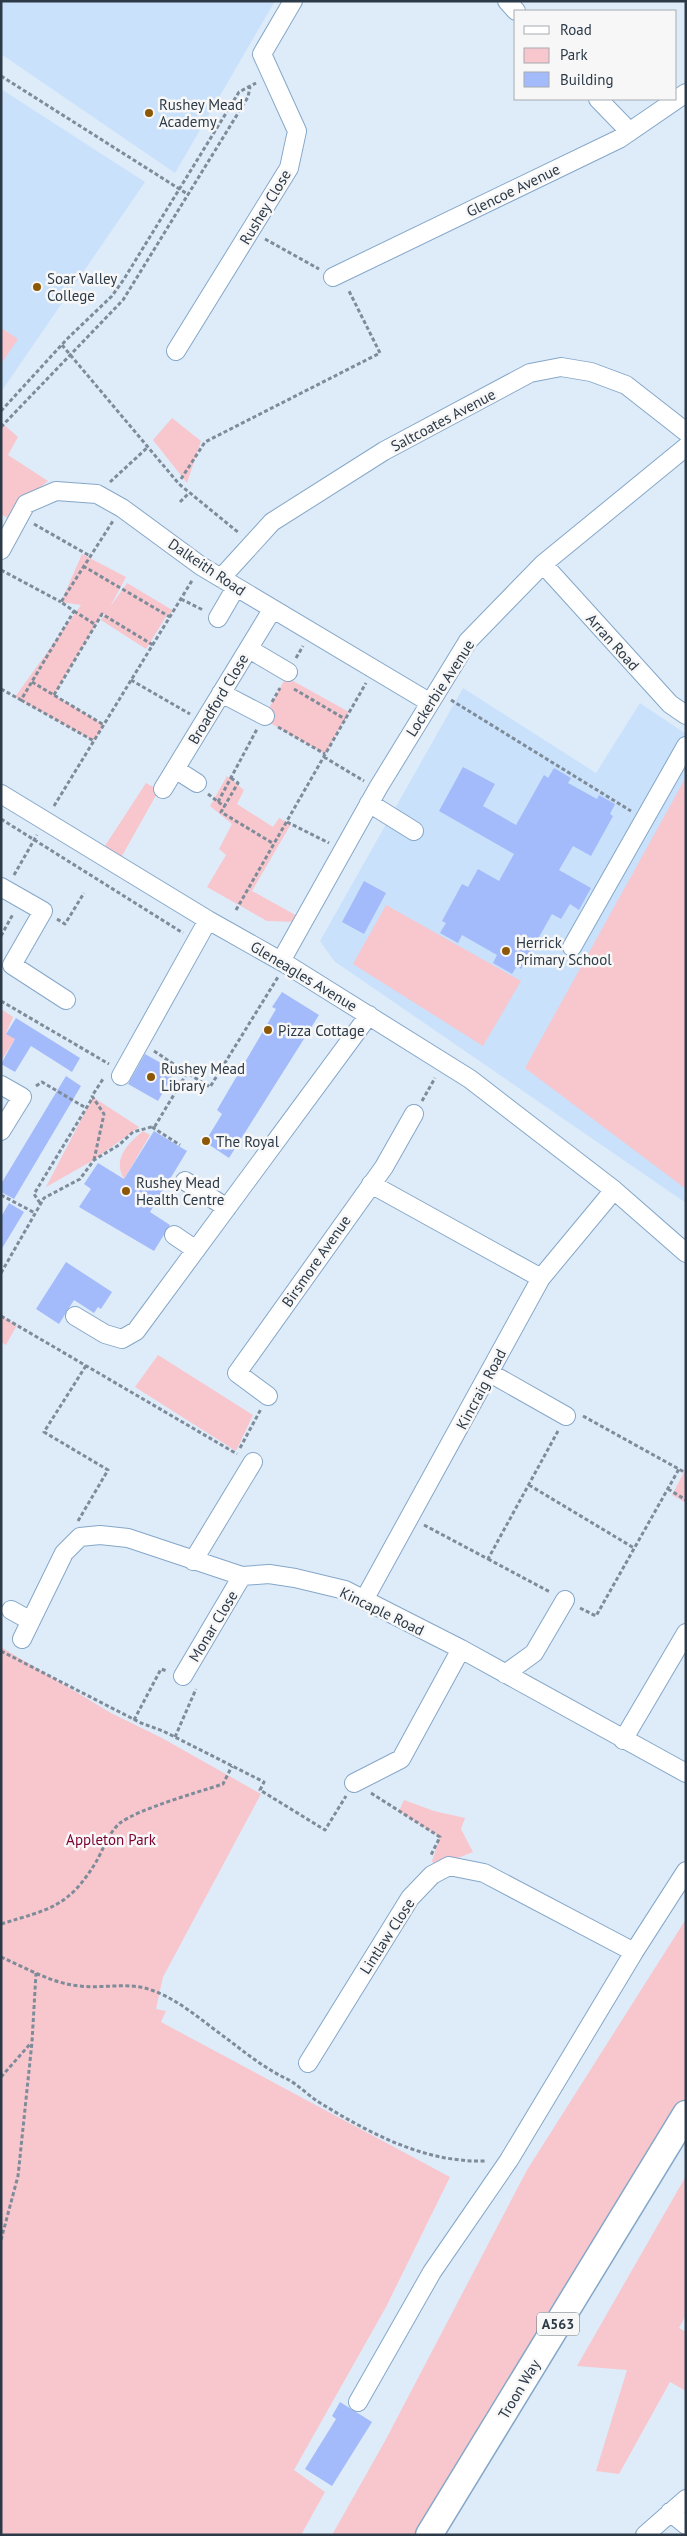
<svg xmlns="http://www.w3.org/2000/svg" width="687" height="2536" font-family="'PT Sans',sans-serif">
<rect width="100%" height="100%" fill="#deecfa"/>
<!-- built -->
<path fill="#c9e1fa" d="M1,1H275L175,173L1,54Z
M1,89L145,182L1,392Z
M463,688L596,773L640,703L686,734V1203L334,961L320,941Z"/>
<!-- green -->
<path fill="#f8c6cd" d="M1,328L18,339L1,364Z
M172,418L201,441L187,483L153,440Z
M3,424L18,437L8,455L48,481L30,496L13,522L1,514V427Z
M82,554L126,577L110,607L127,583L174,611L167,615L146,649L101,620L105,614H102L54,695L104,725L94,741L15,697L81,605L61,602Z
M286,677L349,712L325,754L263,719Z
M227,776L244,790L237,804L273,827L279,818L291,824L252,891L299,917L295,922L267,921L207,887L226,855L219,849L232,824L210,806Z
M686,777V1189L525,1068Z
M146,783L159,790L118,863L101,852Z
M386,905L521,981L483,1046L353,964Z
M1,1009L13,1017L6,1033L15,1039L1,1061Z
M93,1097L139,1127L92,1161L46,1187Z
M143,1131L150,1135L124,1179C112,1159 128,1143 143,1131Z
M1,1316L17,1325L6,1345L1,1342Z
M158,1355L253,1415L236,1451L135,1387Z
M686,1468V1503L672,1495Z
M1,1647L111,1713L162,1738L261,1794L163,1977L156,2009L166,2011L161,2022L450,2177L386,2307L294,2470L325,2492L301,2535H1Z
M404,1800L434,1811L465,1818L461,1829L473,1852L435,1867L432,1861L440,1837L399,1811Z
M686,1919V2102L423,2535H332L385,2441L527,2170Z
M686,2176V2315L679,2328L686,2332V2391L670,2382L619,2474L596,2471L627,2370L577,2366Z"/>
<!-- building -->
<path fill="#a3bbfb" d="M463,767L495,784L483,806L516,825L544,775L548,778L554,768L571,778L568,783L597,799L599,795L615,804L610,814L613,816L591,856L573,846L559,870L591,888L579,910L570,904L561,919L552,914L521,969L517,966L512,974L493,963L497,955L462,935L458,943L440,933L446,923L442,921L462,884L468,887L478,869L499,881L514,854L439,811Z
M364,881L386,893L364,934L342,922Z
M282,992L319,1015L229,1158L205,1142L222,1114L217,1110L276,1009L272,1007Z
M16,1018L80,1058L72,1072L31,1046L15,1072L1,1064L15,1039L6,1034Z
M145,1054L175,1071L158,1101L128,1084Z
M66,1076L81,1086L14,1199L1,1192V1184Z
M154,1131L187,1151L150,1212L170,1225L154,1251L79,1207L91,1189L84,1184L98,1163L124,1179Z
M9,1203L24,1212L1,1250V1217Z
M66,1262L112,1292L101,1309L98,1307L94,1313L74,1300L59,1324L36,1309Z
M340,2402L372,2422L332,2486L305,2469L336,2419L332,2416Z"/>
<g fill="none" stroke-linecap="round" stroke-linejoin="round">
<defs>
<path id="minor" d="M507,1L516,11
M598,99L629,131
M333,277L619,139L686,93
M176,351L289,168L297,131L262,54L293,1
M1,550L26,504L56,491L97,494L122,508L201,566L429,702
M543,564L670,704L686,715
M221,578L272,522L384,451L530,373L561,367L591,372L626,385L686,432
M218,618L236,587
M249,649L288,672
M221,693L265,716
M175,769L197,783
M163,789L272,610
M1,794L208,920L286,964L470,1079L614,1190L686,1253
M369,803L414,831
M1,887L43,911L12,965L66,1000
M572,947L686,746
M281,961L378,788L468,641L543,564L686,447
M121,1076L208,920
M1,1085L22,1097L1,1131
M185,1181L227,1208
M371,1184L541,1278
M174,1235L196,1250
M75,1316L105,1334L122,1339L136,1331L369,1015
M490,1373L566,1416
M268,1396L237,1373L384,1167L414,1114
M193,1561L253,1462
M364,1600L541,1278L614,1190
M11,1610L31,1621
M22,1639L64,1553L80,1537L100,1535L128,1538L242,1576L269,1574L295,1578L345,1590L461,1649L686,1773
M505,1674L534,1653L565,1600
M183,1676L242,1576
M623,1740L686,1633
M354,1783L401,1759L461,1649
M308,2063L410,1898L432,1875L449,1866L484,1873L634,1952
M358,2402L432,2272L509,2160L634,1952L686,1871
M670,2512L686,2525
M645,2535L686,2499"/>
<path id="highway" d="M429,2535L686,2114"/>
</defs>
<!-- minor casing -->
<use href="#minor" stroke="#85a7c8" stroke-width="20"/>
<!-- highway casing -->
<use href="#highway" stroke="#85a7c8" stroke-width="29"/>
<!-- path -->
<path stroke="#7e8c9a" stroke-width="3" stroke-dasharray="4 2.5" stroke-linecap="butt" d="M1,76L189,195
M265,239L319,269
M62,345L179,484L239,533
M1,411L67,339L112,296L124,279L239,92L256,83
M1,427L123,300L248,97L250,87
M181,479L205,442L380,353L348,289
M110,482L148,447
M180,502L189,493
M34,524L90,556
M83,566L170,617
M1,570L61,602
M181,599L203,610
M74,611L96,625
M296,658L303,646
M131,680L190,714
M32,682L104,725
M1,689L21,700L74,611L61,602L113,521
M294,689L345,719
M54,695L102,614L153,645
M21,700L94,741
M451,700L631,811
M272,702L280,688
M278,727L325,754
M324,757L364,781
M231,778L238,783L221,812L274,844
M208,794L225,807
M218,802L257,729
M54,806L193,579
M1,819L183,933
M287,822L329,843
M14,875L37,835
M236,910L366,683
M57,919L65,924L84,893
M1,936L13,914
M1,1001L109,1064
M154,1051L187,1073
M36,1086L42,1082L86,1108
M422,1101L435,1078
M152,1127L180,1145
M94,1160L104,1114L92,1096L103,1079
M1,1195L35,1213
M40,1203L34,1194L93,1097
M1,1273L44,1198L80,1179L94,1160L119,1145L133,1132L155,1126L187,1073L210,1087L278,977
M1,1316L237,1454
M583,1416L686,1473
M240,1448L261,1409
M529,1485L634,1548
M668,1489L686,1500
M78,1521L108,1470L44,1432L87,1364
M424,1525L488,1559L558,1431
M488,1559L550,1592
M580,1608L596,1616L679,1469
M1,1651L141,1723L163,1731L264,1782L260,1790L325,1830L346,1796
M134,1720L161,1669L167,1671
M175,1737L196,1689
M371,1793L440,1837L431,1855
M1,1924C49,1909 68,1908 96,1862C103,1850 109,1832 120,1823C141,1808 196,1793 223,1784L232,1766
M1,1957C26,1968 51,1983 79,1986C105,1989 129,1981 154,1991C181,2001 206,2024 230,2041C248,2055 266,2069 287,2079C297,2084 307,2094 317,2101C369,2133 424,2163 486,2161
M1,2077L31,2043
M1,2240L18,2176L32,2042L36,1973"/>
<!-- minor -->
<use href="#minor" stroke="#fff" stroke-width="18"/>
<!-- highway -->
<use href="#highway" stroke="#fff" stroke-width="26"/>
</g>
<!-- markers -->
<g fill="#8c5706" stroke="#f7f7f7" stroke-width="2">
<circle cx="149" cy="113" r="5"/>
<circle cx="37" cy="287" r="5"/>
<circle cx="506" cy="951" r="5"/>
<circle cx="268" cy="1030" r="5"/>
<circle cx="151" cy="1077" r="5"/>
<circle cx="206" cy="1141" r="5"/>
<circle cx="126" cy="1191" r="5"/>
</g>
<g text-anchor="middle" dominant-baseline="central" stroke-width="5" stroke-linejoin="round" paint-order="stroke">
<!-- shield labels -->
<rect fill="#f7f7f7" stroke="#69737c" stroke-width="1" x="537" y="2312.5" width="42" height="23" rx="4"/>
<g font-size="14" font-weight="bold" fill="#2c3a48">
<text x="558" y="2324">A563</text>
</g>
<!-- poi labels -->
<g font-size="15" fill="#2c3a48" stroke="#f7f7f7" text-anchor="start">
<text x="159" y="104">Rushey Mead<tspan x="159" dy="17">Academy</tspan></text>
<text x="47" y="278">Soar Valley<tspan x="47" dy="17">College</tspan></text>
<text x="516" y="942">Herrick<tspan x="516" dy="17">Primary School</tspan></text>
<text x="278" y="1030">Pizza Cottage</text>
<text x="161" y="1068">Rushey Mead<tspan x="161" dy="17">Library</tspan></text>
<text x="216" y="1141">The Royal</text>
<text x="136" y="1182">Rushey Mead<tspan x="136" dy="17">Health Centre</tspan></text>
</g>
<!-- street labels -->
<g font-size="15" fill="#2c3a48" stroke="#f7f7f7">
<text transform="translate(513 190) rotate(-26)">Glencoe Avenue</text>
<text transform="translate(265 207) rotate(-59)">Rushey Close</text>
<text transform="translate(443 420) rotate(-28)">Saltcoates Avenue</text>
<text transform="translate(207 567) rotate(34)">Dalkeith Road</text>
<text transform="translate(613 642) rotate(48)">Arran Road</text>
<text transform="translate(440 688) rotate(-57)">Lockerbie Avenue</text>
<text transform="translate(218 699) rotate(-59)">Broadford Close</text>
<text transform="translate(304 976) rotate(31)">Gleneagles Avenue</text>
<text transform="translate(316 1261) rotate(-55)">Birsmore Avenue</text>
<text transform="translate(481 1389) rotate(-62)">Kincraig Road</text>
<text transform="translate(382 1611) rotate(26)">Kincaple Road</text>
<text transform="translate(213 1626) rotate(-59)">Monar Close</text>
<text transform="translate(387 1936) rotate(-57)">Lintlaw Close</text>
<text transform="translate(519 2389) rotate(-59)">Troon Way</text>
</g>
<!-- park labels -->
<g font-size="15" fill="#7c0231" stroke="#f7f7f7">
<text x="111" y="1839">Appleton Park</text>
</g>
</g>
<!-- border -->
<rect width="687" height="2536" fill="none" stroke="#2c3a48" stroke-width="5"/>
<!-- legend -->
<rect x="514" y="10" width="162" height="90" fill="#f7f7f7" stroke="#a6abb1"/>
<rect x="524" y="26" width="25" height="8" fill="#ffffff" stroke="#a6abb1"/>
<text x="560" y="35" font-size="15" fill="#2c3a48">Road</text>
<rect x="524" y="48" width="25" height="15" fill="#f8c6cd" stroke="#a6abb1"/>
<text x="560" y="60" font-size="15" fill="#2c3a48">Park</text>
<rect x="524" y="72" width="25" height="15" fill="#a3bbfb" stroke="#a6abb1"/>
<text x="560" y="85" font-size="15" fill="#2c3a48">Building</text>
</svg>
